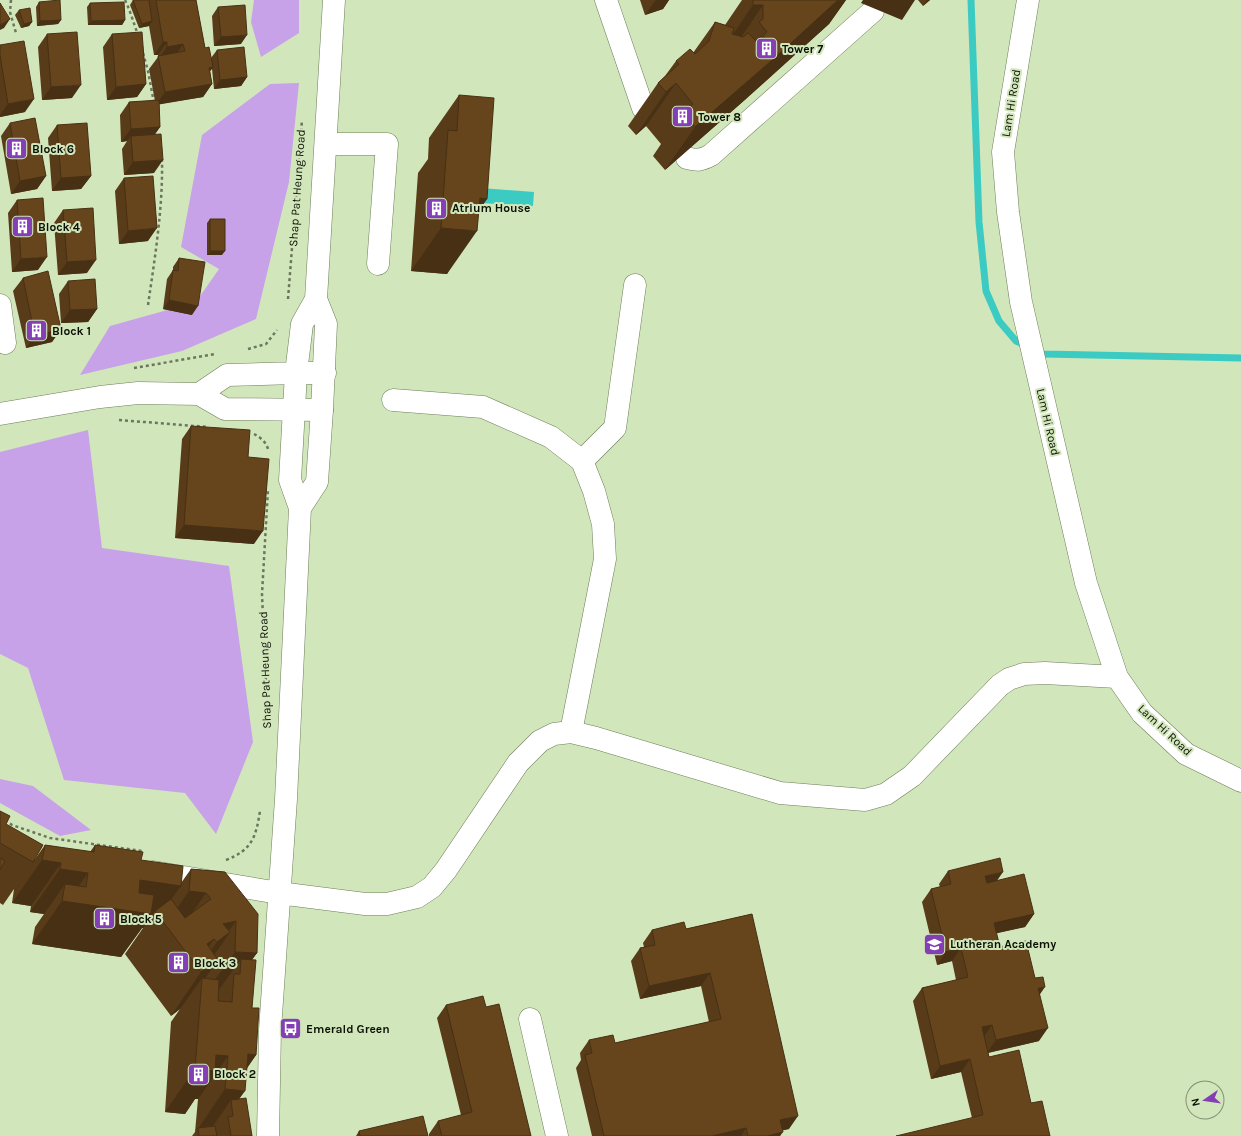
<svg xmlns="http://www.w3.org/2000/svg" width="1241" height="1136" font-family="Karla,sans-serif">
<rect width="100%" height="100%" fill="#d2e6bb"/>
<!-- green -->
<path fill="#c7a2e8" d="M254,0H299V33L261,57L251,22Z
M299,83L289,182L256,319L182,351L80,375L110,326L196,302L219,269L181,247L202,135L270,84Z
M88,430L102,548L229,566L253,742L216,834L185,793L64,780L28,668L0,654V452Z
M0,779L33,786L91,830L60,836L0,803Z"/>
<!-- water -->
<path fill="#3bcbc2" d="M481,188L534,192L533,206L480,203Z"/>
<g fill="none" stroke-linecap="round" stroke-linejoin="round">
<!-- stream -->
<path stroke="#3bcbc2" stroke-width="7" d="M971,0L979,222L986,291L999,321L1016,341L1027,346
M1036,350L1043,354L1241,358"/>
<defs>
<path id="minor" d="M606,0L643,108
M1028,0L1003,152L1008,212L1021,302L1086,583L1117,677L1142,713L1186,754L1241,781
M326,144H387L378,264
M687,158C697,161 702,160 711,155L873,11
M0,305L5,343
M393,400L483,407L551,437L582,461
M300,508L317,482L322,410
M571,732L605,559L603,524L594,491L582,461L615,428L635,285
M153,872L279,893L365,904H387L417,897L432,887L446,870L518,763L540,741L554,734L571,732L596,738L780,793L865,800L886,794L912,776L1000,685L1009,679L1024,674L1045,673L1117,677
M530,1019L557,1136
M268,1136L270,1030L286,799L300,508L290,480L296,373H325"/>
<path id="major" d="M199,394L227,375L296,373L302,324L316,299L334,0
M0,414L100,397L138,393L199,394L225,409L322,410L326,324L316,299"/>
</defs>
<!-- minor casing -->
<use href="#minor" stroke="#6c7e57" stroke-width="23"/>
<!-- major casing -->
<use href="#major" stroke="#6c7e57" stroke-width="23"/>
<!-- path -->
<path stroke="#6a775c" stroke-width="2.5" stroke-dasharray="3 3" stroke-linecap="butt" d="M11,0L10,12L16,33
M125,0L129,9L138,35
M143,53L148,71L154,103
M288,299L302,120
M148,305C155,257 163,208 162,159
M248,349L266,344L277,330
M134,368L215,354
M119,420L208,427
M254,434C260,437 266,442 268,449
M266,686L262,594L268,489
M0,817L12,825L50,838L142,851
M226,860C252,850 256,837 260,811"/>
<!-- minor -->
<use href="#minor" stroke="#fff" stroke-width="22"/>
<!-- major -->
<use href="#major" stroke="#fff" stroke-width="22"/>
</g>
<!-- wall -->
<path fill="#583b19" d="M133,0H196L205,48L211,58L217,50L247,77L241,86L214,89L212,69L210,71L212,84L203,97L159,104L160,127L155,134L154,173L124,175L122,149L127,141L121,142L120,115L129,102L155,101L149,69L158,57V55H154L149,26L139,28L130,5Z
M640,0H669L663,9L645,15Z
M742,0H846L829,24L747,98L665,170L653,156L661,144L646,126L636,135L628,126L658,83L665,76L676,61L693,53L715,22L725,25Z
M918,0H930L923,6Z
M39,2L61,20L58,24L37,26L36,7Z
M90,3L125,20L122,25H88L87,7Z
M218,7L241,44L214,46L212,16Z
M19,10L32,22L29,26L21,28L15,15Z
M47,34L72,98L42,100L38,47Z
M112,34L146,84L137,97L107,100L103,47Z
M0,45L25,112L0,117Z
M459,95L487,199L479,210L447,274L411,271L418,173L428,159L429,138Z
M10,123L46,176L37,189L11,194L1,136Z
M57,125L91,176L81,189L52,191L48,138Z
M124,178L148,241L119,244L115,191Z
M17,200L38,270L12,272L8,213Z
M63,210L87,273L58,275L54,223Z
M210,219L222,255H207V223Z
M179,258L192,315L163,309L167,279L173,270V267Z
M23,278L61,329L52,342L26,348L13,291Z
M68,281L97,309L88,322L61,323L59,294Z
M191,426L248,457L254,544L175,538L182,439Z
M0,811L6,824L35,859L45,845L90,852L95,845L141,860L181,883L191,869L225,872L257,953L252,959V1008L256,1055L247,1068L239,1099L252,1136H192L195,1132L198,1099H195L185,1114L165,1112L171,1022L180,1009L171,1016L125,954L143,928H142L121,957L32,944L35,927L44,914L30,912L31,906L12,903L14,889L3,905L0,903Z
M948,871L997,881L1034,914L1025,927L996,933L1000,947L1035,978L1040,995L1039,1041L988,1053L989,1057L1031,1103L972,1118L961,1072L931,1079L913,1001L922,988L956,980L952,961L937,965L922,902L931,889L940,887L939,884Z
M752,914L789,1129L782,1130L780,1136H592L576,1068L581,1060L580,1053L589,1040L615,1043L709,1022L701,986L640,999L631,961L640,948L644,947L643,943L652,930L686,929Z
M446,1005L486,1007L531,1136H429V1134L438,1121L461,1115L437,1018Z
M359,1131L428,1136H356Z"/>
<!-- shaded-wall -->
<path fill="#473014" d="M656,0H669L663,9L645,15Z
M838,0H846L829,24L748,97L779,54Z
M863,0H915L902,20L861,3Z
M927,0H930L923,6Z
M753,5H763L733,49H723Z
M10,19L4,28L0,30V25Z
M61,20L58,24L37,26L40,21Z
M125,20L122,25H88L91,21Z
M152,21L149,26L139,28L142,24Z
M32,22L29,26L21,28L24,24Z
M247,35L241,44L214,46L221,37Z
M163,42H167L158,55H154Z
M183,44L174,57L158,60L167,47Z
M778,55L747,98L665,170L695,127Z
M213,67L204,80L209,68Z
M247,77L241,86L214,89L220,80Z
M676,83L646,126L636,135L666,92Z
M146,84L137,97L107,100L116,87Z
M212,84L203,97L156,105L165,92Z
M81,85L72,98L42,100L51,87Z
M34,99L25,112L0,117V115L8,104Z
M160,127L151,140L131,136L127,141L121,142L131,129Z
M163,160L154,173L124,175L133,162Z
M46,176L37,189L11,194L20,181Z
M91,176L81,189L52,191L61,178Z
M480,198L487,199L465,230L477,231L447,274L411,271L441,228Z
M157,228L148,241L119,244L128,231Z
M210,251H225L222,255H207Z
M47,257L38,270L12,272L21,259Z
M96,260L87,273L58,275L67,262Z
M169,300L198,306L192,315L163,309Z
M97,309L88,322L61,323L70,310Z
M61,329L52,342L26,348L35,336Z
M184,525L263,531L254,544L175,538Z
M42,860L61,863L31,906L12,903Z
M60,869L88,873L67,902L140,880L181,886L159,916L155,911L143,928H142L121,957L32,944L62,901L65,884L44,914L30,912Z
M1003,872L994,885L976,889L985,876Z
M189,891L206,893L176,936L166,925Z
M1034,914L1025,927L985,936L994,923Z
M236,921L225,936L230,932L203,971L218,960L201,984L202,978L180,1009L171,1016L201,972L198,969L217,942L214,939L196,965L207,944L223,924Z
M961,948L952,961L937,965L946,952Z
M235,952L257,953L233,986L240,974L241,959L215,995H204Z
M710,973L701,986L640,999L649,986Z
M1045,987L1036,1000L1038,988Z
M992,1025L983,1038L982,1027Z
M1048,1028L1039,1041L987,1053L996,1040Z
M248,1054L256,1055L232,1090L245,1091L232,1109L231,1100L208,1133L198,1129L225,1089Z
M216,1055L228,1056L198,1099H195L185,1114L165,1112L195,1069Z
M970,1059L961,1072L931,1079L940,1066Z
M798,1116L789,1129L771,1133L780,1120Z
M746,1128L741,1136H712Z
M783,1132L780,1136H767Z"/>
<!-- building -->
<path fill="#66451d" stroke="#473014" d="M60,0L61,20L40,21L39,2Z
M133,0H149L152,21L142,24Z
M156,0H196L205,48L209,47L213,67L209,68L212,84L165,92L158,56L185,51L183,44L167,47V42H163Z
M753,0H838L779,54L763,36L767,32L759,22L763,19V5H753Z
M124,2L125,20L91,21L90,3Z
M0,3L10,19L0,25Z
M245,5L247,35L221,37L218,7Z
M30,8L32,22L24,24L19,10Z
M715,22L734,28L732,34L743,37L748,33L756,41L761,36L778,55L695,127L683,113L693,104L676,83L666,92L658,83L679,64L676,61L690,49L695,54L709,41Z
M77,32L81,85L51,87L47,34Z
M142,32L146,84L116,87L112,34Z
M24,41L34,99L8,104L0,55V45Z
M244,47L247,77L220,80L217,50Z
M459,95L494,98L487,199L480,198L477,231L441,228L448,130L457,131Z
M159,100L160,127L131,129L129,102Z
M35,118L46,176L20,181L10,123Z
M87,123L91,176L61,178L57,125Z
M161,134L163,160L133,162L131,136Z
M153,176L157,228L128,231L124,178Z
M43,198L47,257L21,259L17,200Z
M93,208L96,260L67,262L63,210Z
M210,219H225V251H210Z
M179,258L205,262L198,306L169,300L173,270L178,271Z
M48,271L61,329L35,336L23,278Z
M95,279L97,309L70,310L68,281Z
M191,426L250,430L248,457L269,459L263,531L184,525Z
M0,811L10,816L6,824L43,845L33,862L0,843Z
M45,845L94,852L95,845L143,852L141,860L183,866L181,886L140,880L139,893L154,895L151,914L62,901L65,884L86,887L88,873L60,869L61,863L42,860Z
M0,858L5,861L0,870Z
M1000,858L1003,872L985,876L987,883L1024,874L1034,914L994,923L1000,947L1026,941L1035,978L1043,977L1045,987L1038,988L1048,1028L996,1040L992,1025L982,1027L989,1057L1019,1050L1031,1103L1042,1101L1050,1136H896L983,1115L970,1059L940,1066L922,988L968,977L961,948L946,952L931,889L951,884L948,871Z
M191,869L225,872L258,914L257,953L235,952L236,921L223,924L230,932L217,942L214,939L207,944L218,960L201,972L155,911L171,899L185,918L211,899L206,893L189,891Z
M752,914L798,1116L780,1120L783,1132L767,1136H748L746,1128L712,1136H604L585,1055L592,1053L589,1040L613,1035L615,1043L721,1019L710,973L649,986L640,948L655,945L652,930L684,922L686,929Z
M241,959L256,960L252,1008H259L256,1055L248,1054L245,1091L225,1089L228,1056L216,1055L215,1071L195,1069L202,978L219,980L218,1001L232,1002L234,974H240Z
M483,996L486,1007L499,1004L531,1136H442L438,1121L472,1112L446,1005Z
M246,1098L252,1136H231L228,1117L233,1116L231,1100Z
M423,1116L428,1136H360L359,1131Z
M215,1126L217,1136H199L198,1128Z"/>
<!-- icons -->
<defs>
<symbol id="building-square" viewBox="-11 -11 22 22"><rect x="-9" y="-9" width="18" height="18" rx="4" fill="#833fb3" stroke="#d2e6bb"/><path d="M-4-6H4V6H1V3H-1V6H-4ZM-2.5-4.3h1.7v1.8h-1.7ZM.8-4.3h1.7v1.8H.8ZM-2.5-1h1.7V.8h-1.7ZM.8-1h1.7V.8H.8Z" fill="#fff"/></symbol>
<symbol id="school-square" viewBox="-11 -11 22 22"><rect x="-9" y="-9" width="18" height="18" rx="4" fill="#833fb3" stroke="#d2e6bb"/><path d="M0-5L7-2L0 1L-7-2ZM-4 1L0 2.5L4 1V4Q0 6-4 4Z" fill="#fff"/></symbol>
<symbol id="bus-square" viewBox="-11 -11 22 22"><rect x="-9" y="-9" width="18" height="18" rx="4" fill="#833fb3" stroke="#d2e6bb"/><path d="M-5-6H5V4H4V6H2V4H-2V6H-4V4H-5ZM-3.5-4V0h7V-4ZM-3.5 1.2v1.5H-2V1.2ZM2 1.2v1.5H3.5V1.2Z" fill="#fff"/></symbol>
</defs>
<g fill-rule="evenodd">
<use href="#building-square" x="754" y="36" width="25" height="25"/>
<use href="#building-square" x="670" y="104" width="25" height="25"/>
<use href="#building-square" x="4" y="136" width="25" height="25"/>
<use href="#building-square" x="424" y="196" width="25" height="25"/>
<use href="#building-square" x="10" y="214" width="25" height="25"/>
<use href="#building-square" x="24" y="318" width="25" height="25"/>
<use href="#building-square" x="92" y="906" width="25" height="25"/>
<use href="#school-square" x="922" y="932" width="25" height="25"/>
<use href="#building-square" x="166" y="950" width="25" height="25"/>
<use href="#bus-square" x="278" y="1016" width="25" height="25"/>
<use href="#building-square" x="186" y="1062" width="25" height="25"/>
</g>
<g text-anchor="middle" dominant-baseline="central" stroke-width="4" stroke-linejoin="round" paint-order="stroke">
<!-- poi labels -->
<g font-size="12" font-weight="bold" fill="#0b1104" stroke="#d2e6bb" text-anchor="start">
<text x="782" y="49">Tower 7</text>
<text x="698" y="117">Tower 8</text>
<text x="32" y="149">Block 6</text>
<text x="452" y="208">Atrium House</text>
<text x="38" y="227">Block 4</text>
<text x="52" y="331">Block 1</text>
<text x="120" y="919">Block 5</text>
<text x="950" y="944">Lutheran Academy</text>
<text x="194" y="963">Block 3</text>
<text x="306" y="1029">Emerald Green</text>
<text x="214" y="1074">Block 2</text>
</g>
<!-- street labels -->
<g font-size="12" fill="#0b1104" stroke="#d2e6bb">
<text transform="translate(1011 103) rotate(-81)">Lam Hi Road</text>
<text transform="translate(297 188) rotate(-86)">Shap Pat Heung Road</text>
<text transform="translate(1048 422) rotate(77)">Lam Hi Road</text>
<text transform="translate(265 670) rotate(-92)">Shap Pat Heung Road</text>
<text transform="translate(1165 730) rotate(43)">Lam Hi Road</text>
</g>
</g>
<!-- north arrow -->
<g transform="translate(1205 1100) rotate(257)"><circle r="19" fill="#d2e6bb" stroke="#829172"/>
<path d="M0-3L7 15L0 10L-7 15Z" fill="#833fb3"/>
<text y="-6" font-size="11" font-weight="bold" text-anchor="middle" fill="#0b1104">N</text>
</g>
</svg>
